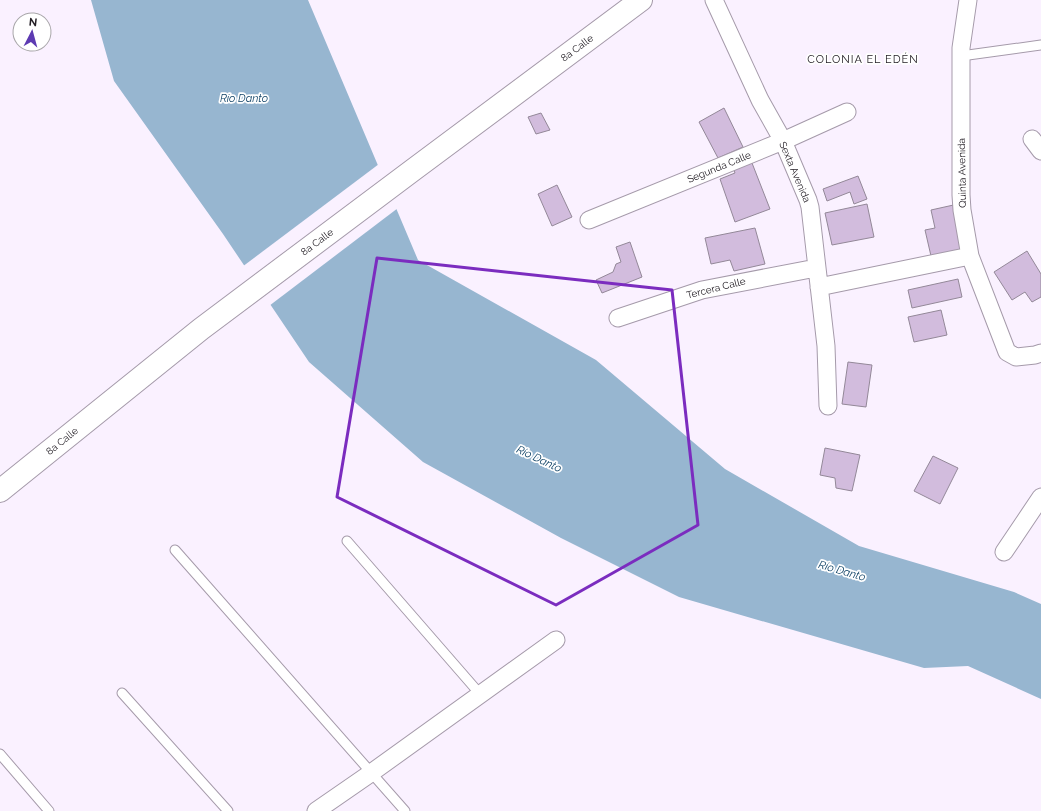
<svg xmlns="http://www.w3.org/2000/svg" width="1041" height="811" font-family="Raleway,sans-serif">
<rect width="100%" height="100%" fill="#faf1ff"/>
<!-- water -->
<path fill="#97b6d0" d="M91,0H308L418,260L596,360L725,469L859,546L1014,592L1041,604V699L968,666L924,668L679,597L561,538L423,462L309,362L223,234L114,81Z"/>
<!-- pier -->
<path fill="#faf1ff" d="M379,164L398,208L269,306L242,267Z"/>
<!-- building -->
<path fill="#d2bcdd" stroke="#938898" d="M724,108L743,147L718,158L699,122Z
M541,113L550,130L536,134L528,117Z
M752,163L770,209L735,222L720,179L735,173L733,168Z
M858,176L867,199L854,204L850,192L827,201L823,189Z
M557,185L572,217L552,226L538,194Z
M867,204L874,237L832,245L825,213Z
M958,204L968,248L931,256L925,230L935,228L931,210Z
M755,228L765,264L734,271L730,260L711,264L705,238Z
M630,242L642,277L602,293L596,280L613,272L616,264L621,262L616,247Z
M1027,251L1041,274V297L1032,302L1025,292L1012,300L994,272Z
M958,279L962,297L912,308L908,290Z
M941,310L947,335L914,342L908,317Z
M848,362L872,365L866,407L842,404Z
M825,448L860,455L852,491L836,488L835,478L820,475Z
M933,456L958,468L940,504L914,491Z"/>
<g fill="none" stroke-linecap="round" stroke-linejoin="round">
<defs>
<path id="service" d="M961,56L1041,45
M347,541L480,694
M175,550L405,811
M122,693L228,811
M0,754L49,811"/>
<path id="minor" d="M714,0L760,100L783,141L808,200L810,207L826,346L828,406
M968,0L961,48V195L962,210L970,256L1007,352L1016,357L1035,355L1041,353
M1032,139L1041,151
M589,220L783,141L847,112
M819,287L970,256
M618,318L702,290L816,268
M1004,552L1041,497
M316,811L371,773L556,640"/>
<path id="tertiary" d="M0,491L201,329L413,170L641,0"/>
</defs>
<!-- service casing -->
<use href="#service" stroke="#a59aaa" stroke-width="11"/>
<!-- minor casing -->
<use href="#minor" stroke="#a59aaa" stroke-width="19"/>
<!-- tertiary casing -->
<use href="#tertiary" stroke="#a59aaa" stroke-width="24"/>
<!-- service -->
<use href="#service" stroke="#fff" stroke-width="9"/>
<!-- minor -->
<use href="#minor" stroke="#fff" stroke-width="17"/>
<!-- tertiary -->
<use href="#tertiary" stroke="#fff" stroke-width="22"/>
</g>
<!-- marked area -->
<path fill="none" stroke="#7b2cbf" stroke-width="3" stroke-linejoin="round" d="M377,258L672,290L698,525L556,605L337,497Z"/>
<g text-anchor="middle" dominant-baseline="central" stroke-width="3.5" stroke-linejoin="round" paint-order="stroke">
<!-- street labels -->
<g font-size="10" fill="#252027" stroke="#fff">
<text transform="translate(577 48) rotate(-37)">8a Calle</text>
<text transform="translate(719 167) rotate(-22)">Segunda Calle</text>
<text transform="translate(795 172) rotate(67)">Sexta Avenida</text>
<text transform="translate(962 173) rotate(-91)">Quinta Avenida</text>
<text transform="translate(317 242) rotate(-37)">8a Calle</text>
<text transform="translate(716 288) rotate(-14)">Tercera Calle</text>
<text transform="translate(62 441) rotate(-39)">8a Calle</text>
</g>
<!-- neighbourhood labels -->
<g font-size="11" letter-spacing="1" fill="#252027" stroke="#fff">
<text x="863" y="59">COLONIA EL EDÉN</text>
</g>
<!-- water labels -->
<g font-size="11" font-style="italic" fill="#0f4266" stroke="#fff">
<text x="244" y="98">Río Danto</text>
<text transform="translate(539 459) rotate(25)">Río Danto</text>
<text transform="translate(842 571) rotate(16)">Río Danto</text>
</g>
</g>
<!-- north arrow -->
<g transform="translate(32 32) rotate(6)"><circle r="19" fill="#ffffff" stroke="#a8a6a9"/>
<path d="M0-3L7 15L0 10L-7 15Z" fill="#5d3ab2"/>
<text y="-6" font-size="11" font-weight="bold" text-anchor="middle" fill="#252027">N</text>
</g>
</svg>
